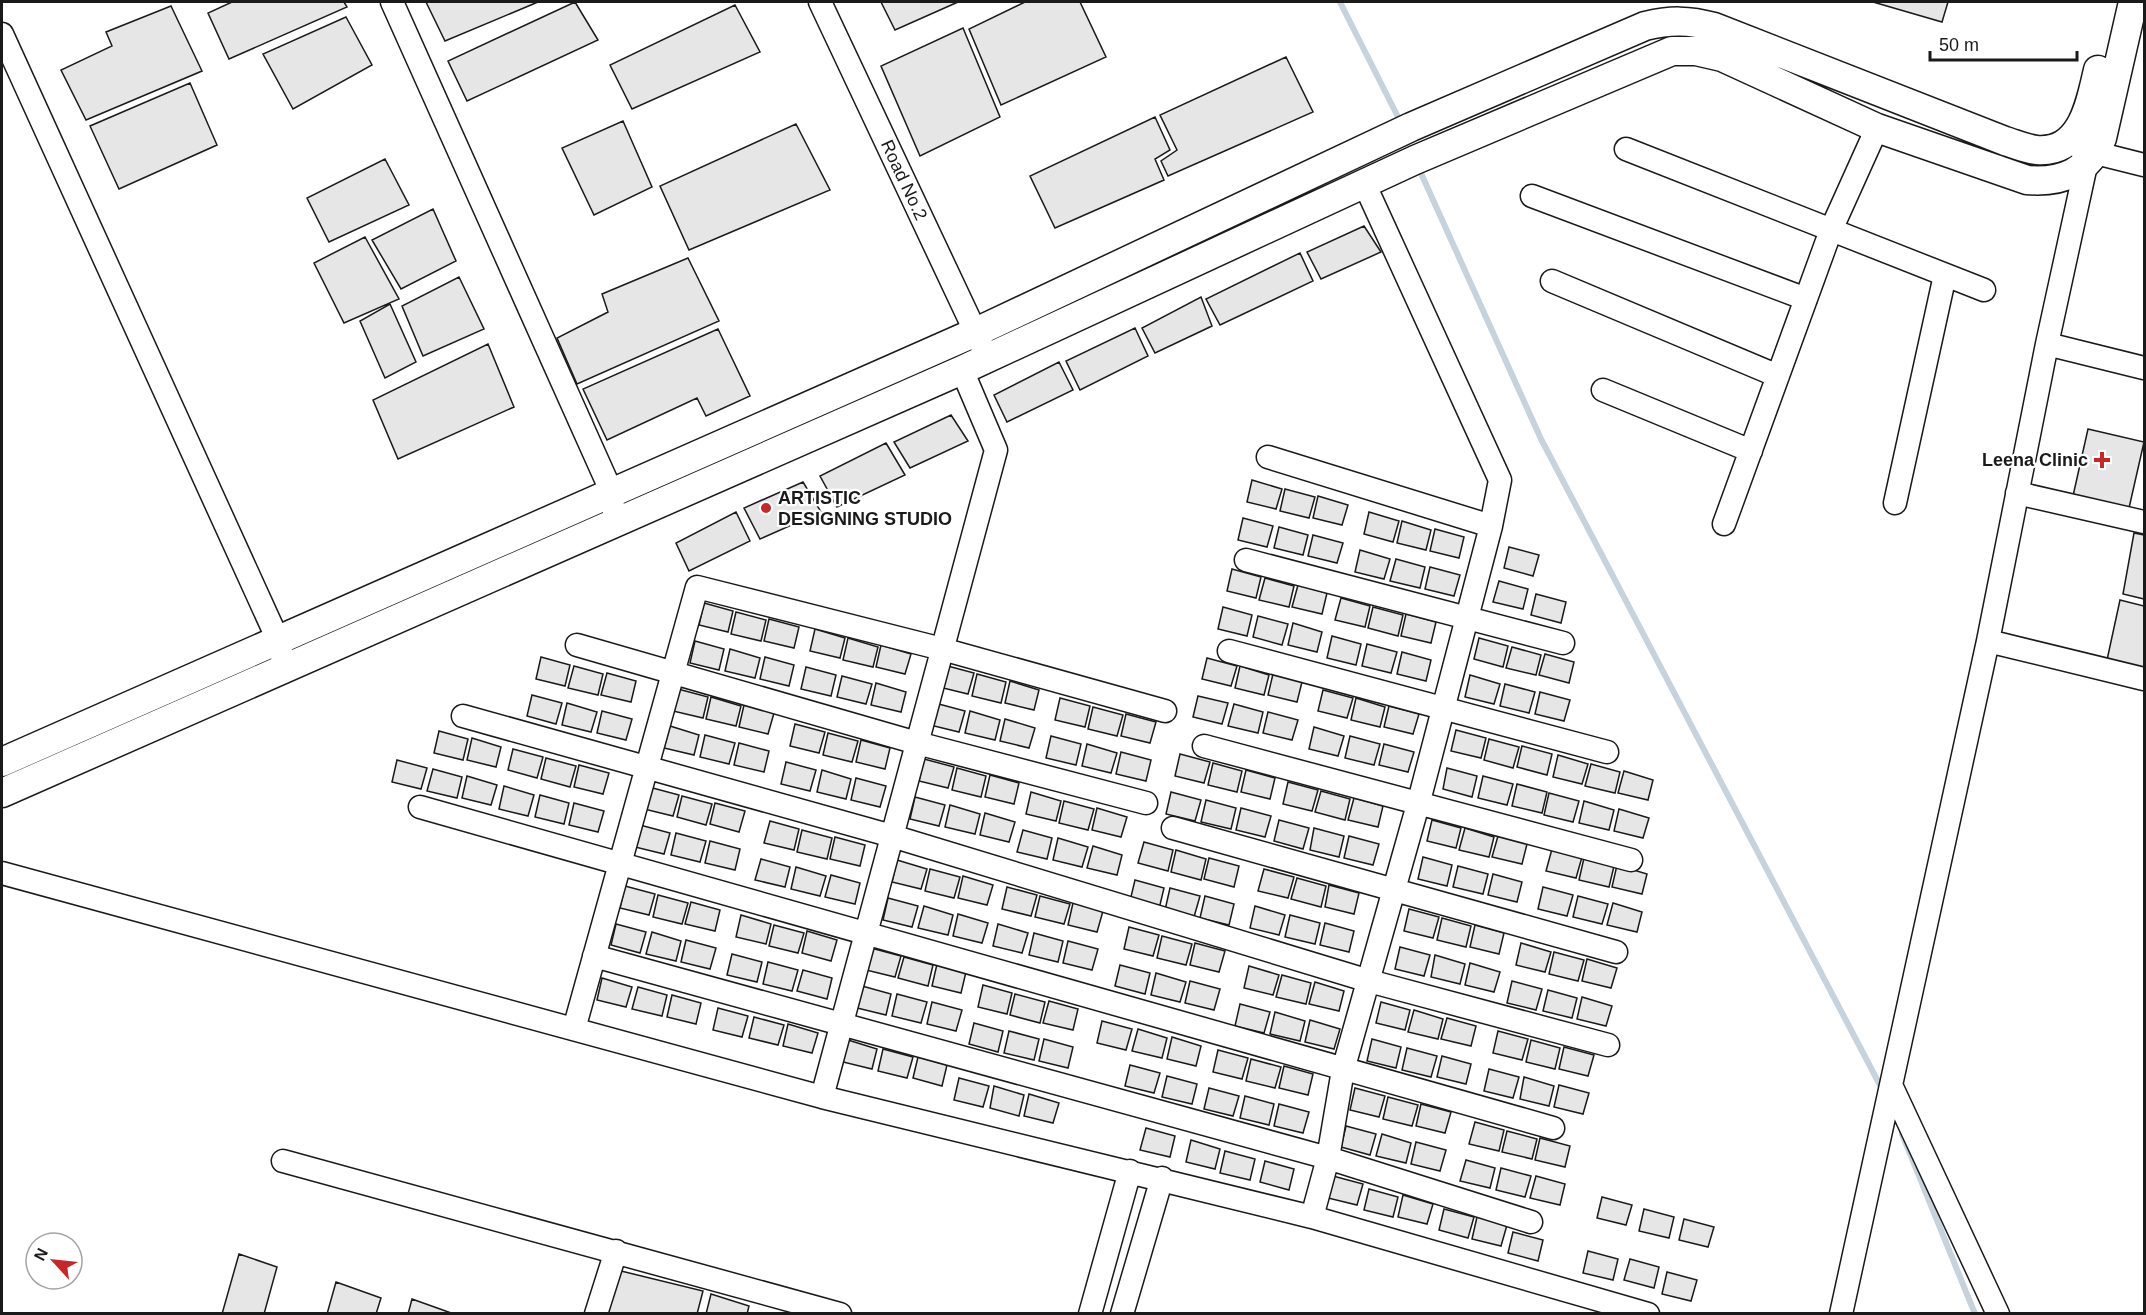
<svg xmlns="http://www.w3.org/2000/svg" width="2146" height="1315" font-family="Helvetica,sans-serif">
<rect width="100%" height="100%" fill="#fff"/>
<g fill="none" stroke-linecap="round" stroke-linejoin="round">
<!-- stream -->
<path stroke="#c6d2dc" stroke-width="6" d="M1340,2L1399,119
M1420,171L1541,439L1882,1089
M1902,1134L1975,1314"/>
</g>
<!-- building -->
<path fill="#e6e6e6" stroke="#1a1a1a" stroke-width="1.5" d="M232,2H344L347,7L229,59L208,13Z
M426,2H538L445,41Z
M575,2L598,40L467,101L448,61Z
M881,2H958L895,30Z
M1025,2H1080L1106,57L1001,105L969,29Z
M1873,2H1948L1942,22Z
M735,5L760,52L632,109L610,65Z
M171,6L202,71L86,120L61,70L112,46L106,32Z
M346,17L372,65L293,109L263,54Z
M963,28L1000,117L920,156L881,66Z
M1286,57L1313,112L1168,176L1161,161L1177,150L1160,115Z
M190,83L217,145L119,189L90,126Z
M1155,117L1170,150L1155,159L1164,180L1055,228L1030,176Z
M623,121L652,187L594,215L562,148Z
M796,124L830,190L689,250L660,186Z
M385,159L409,205L329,242L307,198Z
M433,209L456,261L401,289L372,240Z
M1364,226L1381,252L1321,279L1307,252Z
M365,237L399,299L344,323L314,263Z
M1300,253L1313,281L1220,325L1206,299Z
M688,258L719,321L577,384L557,338L608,312L602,294Z
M459,277L484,329L423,356L402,306Z
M1201,297L1212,326L1155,353L1142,328Z
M390,304L416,362L385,378L360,321Z
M1135,328L1148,356L1080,390L1066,361Z
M718,329L750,396L706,416L697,398L607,440L583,389Z
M488,344L514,407L398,459L373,400Z
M1059,362L1073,390L1007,422L994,395Z
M951,415L968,441L910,468L894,442Z
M2088,429L2144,442L2129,508L2073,496Z
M886,443L905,475L837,507L820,476Z
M1252,480L1282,489L1276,509L1247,502Z
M803,482L821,512L760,539L744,508Z
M1285,489L1315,497L1309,518L1280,511Z
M1318,496L1348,505L1342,525L1313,518Z
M736,512L750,541L689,571L676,543Z
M1369,512L1399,521L1393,542L1364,534Z
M1243,518L1273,526L1267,547L1238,540Z
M1402,521L1431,530L1426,550L1397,543Z
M1279,527L1308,535L1303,555L1274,548Z
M1435,529L1464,537L1459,558L1430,551Z
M2134,533L2144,535V599L2123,594Z
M1313,535L1343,543L1337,563L1308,556Z
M1509,547L1539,555L1533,576L1504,568Z
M1360,550L1390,559L1384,579L1355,572Z
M1396,559L1425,567L1420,588L1390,581Z
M1430,567L1460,575L1454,596L1425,589Z
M1232,569L1261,577L1256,598L1227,591Z
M1265,578L1294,586L1289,607L1259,600Z
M1499,581L1528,589L1523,609L1493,602Z
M1298,585L1327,593L1322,614L1292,607Z
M1536,594L1566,602L1561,623L1531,615Z
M1341,598L1370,606L1365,627L1335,620Z
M2120,600L2144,606V668L2107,660Z
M704,603L733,611L728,632L699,625Z
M1223,607L1252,615L1247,636L1218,629Z
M1373,607L1403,615L1398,636L1368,628Z
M736,612L766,620L761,641L731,634Z
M1406,614L1436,622L1431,643L1401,636Z
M1258,616L1288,624L1282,645L1253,637Z
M769,619L799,627L794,648L764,641Z
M1293,623L1322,632L1317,652L1288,645Z
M815,629L845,638L840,658L810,651Z
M1332,636L1361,644L1356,665L1327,658Z
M848,638L878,647L873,667L843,660Z
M1479,638L1508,646L1503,667L1474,659Z
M695,641L724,649L719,670L690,663Z
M1367,644L1397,652L1391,673L1362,666Z
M881,645L911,654L905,674L876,667Z
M1512,647L1541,655L1536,675L1506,668Z
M730,649L760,658L755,678L725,671Z
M1402,652L1431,660L1426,681L1397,674Z
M1545,654L1574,662L1569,683L1539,675Z
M541,657L570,665L565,686L536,679Z
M765,657L794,665L789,686L760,679Z
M1207,658L1237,666L1231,686L1202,679Z
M944,665L974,673L968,694L939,687Z
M574,666L603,674L598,695L568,688Z
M1240,666L1269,675L1264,695L1235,688Z
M806,667L836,675L831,696L801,689Z
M607,673L636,681L631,702L601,695Z
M977,674L1006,682L1001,703L972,696Z
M1273,674L1302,682L1297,702L1268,695Z
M1470,675L1500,684L1494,704L1465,697Z
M842,676L872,684L866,704L837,697Z
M1010,681L1039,690L1034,710L1005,703Z
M876,683L906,692L901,712L871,705Z
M1505,684L1535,692L1529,713L1500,706Z
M678,689L708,697L703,718L673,711Z
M1323,690L1353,698L1347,718L1318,711Z
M1540,692L1570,700L1564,721L1535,714Z
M532,695L562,703L556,724L527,716Z
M1198,696L1228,703L1222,724L1193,717Z
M711,697L741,706L736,726L706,719Z
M1060,698L1090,706L1085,727L1055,720Z
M1356,698L1385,707L1380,727L1351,720Z
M567,703L597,712L591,732L562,725Z
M935,703L965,711L959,732L930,725Z
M1234,704L1263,712L1258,733L1228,726Z
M744,705L774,713L768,734L739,727Z
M1389,706L1419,714L1413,734L1384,727Z
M1093,707L1123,715L1117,736L1088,729Z
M602,711L632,719L626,740L597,733Z
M970,711L1000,720L995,740L965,733Z
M1268,712L1298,720L1292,740L1263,733Z
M1126,714L1156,722L1150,743L1121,736Z
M1005,719L1035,728L1029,748L1000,741Z
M795,724L825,732L819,753L790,746Z
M670,726L699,735L694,755L664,748Z
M1314,727L1344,736L1338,756L1309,749Z
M1456,730L1486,738L1481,758L1451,751Z
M439,731L468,739L463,760L434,753Z
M828,733L858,741L852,762L823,755Z
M705,735L735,743L729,764L700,757Z
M1051,736L1081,744L1076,765L1046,758Z
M1350,736L1380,744L1374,765L1345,758Z
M472,738L501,747L496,767L467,760Z
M1489,739L1519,747L1513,768L1484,760Z
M861,740L890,748L885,769L856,762Z
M739,743L769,751L764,772L734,765Z
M1087,744L1117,753L1111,773L1082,766Z
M1384,744L1414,752L1408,772L1379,765Z
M1522,746L1552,754L1547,775L1517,767Z
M513,749L543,757L537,778L508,770Z
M1121,752L1151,760L1146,781L1116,774Z
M1180,754L1210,762L1204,783L1175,776Z
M1558,755L1588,764L1582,784L1553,777Z
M546,758L576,766L570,787L541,779Z
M924,759L954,767L948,788L919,781Z
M397,760L427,768L421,789L392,782Z
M786,762L816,770L810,791L781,784Z
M1213,763L1242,771L1237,792L1208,785Z
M1591,764L1620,772L1615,793L1585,786Z
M579,765L609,773L603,794L574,787Z
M957,768L986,776L981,797L952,790Z
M1447,768L1477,776L1472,797L1443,789Z
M433,769L462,777L457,798L427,791Z
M822,770L851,779L846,799L817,792Z
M1246,770L1275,778L1270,799L1241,792Z
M1624,771L1653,780L1648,800L1618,793Z
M990,775L1019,783L1014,804L985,797Z
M467,776L497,785L491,805L462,798Z
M1483,776L1513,784L1507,805L1478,798Z
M856,778L886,786L880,807L851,800Z
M1288,782L1318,790L1312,811L1283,804Z
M1517,784L1547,792L1542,813L1512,806Z
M504,786L534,795L528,816L499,809Z
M649,787L679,795L673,816L644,809Z
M1321,791L1350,799L1345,820L1315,812Z
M1031,792L1061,801L1056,821L1026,814Z
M1171,792L1201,800L1195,821L1166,814Z
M1549,793L1579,801L1573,822L1544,815Z
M540,795L569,803L564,824L535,817Z
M682,796L712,804L706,825L677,817Z
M915,797L945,805L939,826L910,819Z
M1354,798L1383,806L1378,827L1348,820Z
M1206,800L1236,808L1231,829L1201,822Z
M1064,801L1094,809L1088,830L1059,823Z
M1584,801L1614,810L1609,830L1579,823Z
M574,803L604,811L598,832L569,825Z
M715,803L745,811L739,832L710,824Z
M950,805L980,814L975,834L945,827Z
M1097,808L1127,817L1121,837L1092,830Z
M1241,808L1271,816L1265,837L1236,830Z
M1619,809L1649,818L1643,838L1614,831Z
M985,813L1015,822L1009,842L980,835Z
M1279,820L1309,828L1303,849L1274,841Z
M1432,820L1461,828L1456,848L1427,841Z
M770,821L799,829L794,850L764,843Z
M640,825L670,833L664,854L635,847Z
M1314,828L1344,836L1339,857L1310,850Z
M1465,828L1494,837L1489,857L1459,850Z
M802,830L832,838L827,859L797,852Z
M1023,830L1052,838L1047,859L1017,852Z
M676,833L706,841L700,862L671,855Z
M1349,836L1379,844L1373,865L1344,858Z
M1498,836L1527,844L1522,864L1492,857Z
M835,837L865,845L860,866L830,859Z
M1058,838L1088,847L1082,867L1053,860Z
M710,841L740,849L735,870L705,863Z
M1144,842L1173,850L1168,871L1138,863Z
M1093,846L1122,855L1117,875L1087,868Z
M1552,849L1582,857L1576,878L1546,871Z
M1176,850L1206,859L1201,880L1171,872Z
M1423,857L1452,865L1447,886L1418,879Z
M1209,858L1239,866L1234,887L1204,879Z
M1584,858L1614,866L1609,887L1579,880Z
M761,859L790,867L785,887L755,880Z
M897,860L927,869L921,889L892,882Z
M1617,865L1647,874L1642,894L1612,887Z
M1458,866L1488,874L1483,894L1453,887Z
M796,867L826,876L820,896L791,889Z
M930,869L960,877L954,898L925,891Z
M1264,869L1294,877L1288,898L1258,891Z
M1493,874L1522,882L1517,902L1488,895Z
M831,875L860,883L855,904L825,897Z
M963,876L993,885L987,905L958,898Z
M1297,878L1326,886L1321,907L1291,899Z
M1135,880L1164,888L1159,909L1130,901Z
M1329,885L1359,893L1354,914L1325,907Z
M625,886L655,894L649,915L620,908Z
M1007,887L1037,895L1031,916L1002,909Z
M1543,887L1573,895L1567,916L1538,909Z
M1170,888L1200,896L1194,917L1165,910Z
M658,895L688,903L682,924L653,917Z
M1040,896L1070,904L1064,924L1035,917Z
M1205,896L1234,904L1229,925L1200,918Z
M1578,896L1608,904L1602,924L1573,917Z
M888,898L918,906L912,927L883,920Z
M691,902L720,910L715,931L685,924Z
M1073,903L1103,911L1097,932L1068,925Z
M1613,903L1642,912L1637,932L1607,925Z
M924,906L953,915L948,935L918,928Z
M1255,906L1285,915L1279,935L1250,928Z
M1409,909L1439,917L1433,938L1404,931Z
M958,914L988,923L982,943L953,936Z
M741,915L771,924L766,944L736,937Z
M1290,915L1320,923L1315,944L1285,937Z
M1442,918L1471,926L1466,947L1437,940Z
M1325,923L1354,931L1349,952L1320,945Z
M616,924L646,932L640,953L611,945Z
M998,924L1028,933L1022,953L993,946Z
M774,925L804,933L798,953L769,946Z
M1475,925L1504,933L1499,954L1470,947Z
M1129,927L1159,935L1153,956L1124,949Z
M807,931L837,940L831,961L802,953Z
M652,932L681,941L676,961L646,954Z
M1034,933L1063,941L1058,962L1029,955Z
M1162,936L1192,944L1186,965L1157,958Z
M686,940L716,948L710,969L681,962Z
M1068,941L1098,949L1092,970L1063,963Z
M1195,943L1225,951L1219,972L1190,965Z
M1521,943L1551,952L1545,972L1516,965Z
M1400,947L1430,955L1424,976L1395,969Z
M871,948L901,956L895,977L866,970Z
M1554,952L1584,960L1578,981L1549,974Z
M732,954L762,962L757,982L727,975Z
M1435,955L1465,964L1460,984L1431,977Z
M904,957L933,965L928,986L898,978Z
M1587,959L1617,968L1611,988L1582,981Z
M768,962L798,970L792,991L763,984Z
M1470,963L1500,972L1494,992L1465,985Z
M937,964L966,972L961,993L932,986Z
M1120,965L1150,973L1145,994L1115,986Z
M1249,966L1279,975L1273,995L1244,988Z
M803,970L832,978L827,999L797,991Z
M1156,973L1186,982L1180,1002L1151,995Z
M1282,975L1311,983L1306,1004L1276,997Z
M602,978L632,987L626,1007L597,1000Z
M1190,981L1220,989L1214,1010L1185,1003Z
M1512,981L1542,989L1536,1010L1507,1003Z
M1315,982L1344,991L1339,1011L1309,1004Z
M983,985L1012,993L1007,1014L978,1007Z
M862,986L891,994L886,1015L857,1008Z
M638,987L667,995L662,1016L632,1009Z
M1548,990L1577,998L1572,1018L1543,1011Z
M897,994L927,1002L921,1023L892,1016Z
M1015,994L1045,1002L1040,1023L1010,1015Z
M672,995L701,1003L696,1024L667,1017Z
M1582,997L1612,1006L1606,1026L1577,1019Z
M1049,1001L1078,1009L1073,1030L1043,1023Z
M932,1002L962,1010L956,1031L927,1024Z
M1381,1002L1410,1010L1405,1030L1376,1023Z
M1240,1004L1270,1012L1264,1033L1235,1026Z
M718,1008L748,1016L742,1037L713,1030Z
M1414,1010L1443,1019L1438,1039L1408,1032Z
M1275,1012L1305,1021L1300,1041L1270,1034Z
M754,1017L784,1025L778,1045L749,1038Z
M1447,1018L1476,1026L1471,1046L1441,1039Z
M1310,1020L1340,1029L1334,1049L1305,1042Z
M1102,1021L1132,1029L1126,1050L1097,1043Z
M974,1023L1003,1031L998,1052L969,1044Z
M788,1024L818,1033L812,1053L783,1046Z
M1138,1029L1167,1038L1162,1058L1132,1051Z
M1009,1031L1039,1039L1034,1060L1004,1053Z
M1498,1031L1528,1039L1522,1060L1493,1053Z
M1172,1037L1201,1046L1196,1066L1167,1059Z
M1044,1039L1073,1047L1068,1068L1039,1061Z
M1372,1039L1401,1047L1396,1068L1367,1061Z
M848,1040L877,1049L872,1069L843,1062Z
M1531,1040L1560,1048L1555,1069L1526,1062Z
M1564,1047L1594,1055L1588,1076L1559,1069Z
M1407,1048L1437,1056L1431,1077L1402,1070Z
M883,1049L913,1057L907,1078L878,1071Z
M1218,1050L1248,1058L1242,1079L1213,1072Z
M1442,1056L1471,1064L1466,1084L1437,1077Z
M918,1057L947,1065L942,1086L913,1078Z
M1251,1059L1281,1067L1275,1088L1246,1081Z
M1130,1065L1160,1073L1154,1093L1125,1086Z
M1284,1066L1313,1074L1308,1095L1279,1088Z
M1489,1069L1519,1077L1513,1098L1484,1091Z
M1167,1076L1197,1084L1192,1104L1162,1097Z
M1524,1077L1554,1086L1549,1106L1520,1099Z
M959,1078L989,1086L983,1107L954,1100Z
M1559,1085L1589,1093L1583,1114L1554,1107Z
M994,1086L1024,1095L1019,1116L990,1108Z
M1209,1088L1239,1096L1233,1116L1204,1109Z
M1355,1088L1385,1096L1379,1117L1350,1110Z
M1029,1094L1059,1103L1053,1123L1024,1116Z
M1245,1096L1274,1104L1269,1125L1240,1118Z
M1388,1097L1418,1105L1412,1126L1383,1119Z
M1279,1104L1309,1112L1303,1133L1274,1126Z
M1421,1104L1451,1112L1445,1133L1416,1126Z
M1475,1122L1504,1130L1499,1151L1469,1144Z
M1346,1126L1376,1134L1370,1155L1341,1147Z
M1146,1128L1175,1136L1170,1157L1140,1150Z
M1507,1131L1537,1139L1532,1159L1502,1152Z
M1382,1134L1411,1143L1406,1163L1376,1156Z
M1540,1138L1570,1146L1565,1167L1535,1160Z
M1191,1140L1220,1149L1215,1169L1186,1162Z
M1416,1142L1446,1150L1440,1171L1411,1164Z
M1225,1151L1255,1159L1250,1180L1220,1173Z
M1466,1160L1495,1168L1490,1188L1460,1181Z
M1265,1161L1294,1169L1289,1190L1260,1182Z
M1501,1168L1531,1176L1525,1197L1496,1190Z
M1333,1176L1363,1184L1357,1205L1328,1198Z
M1536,1176L1565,1184L1560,1205L1530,1198Z
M1369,1189L1398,1197L1393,1217L1364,1210Z
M1403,1195L1433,1204L1427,1224L1398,1217Z
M1602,1197L1632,1205L1626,1225L1597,1218Z
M1444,1209L1474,1217L1468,1238L1439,1230Z
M1644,1209L1674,1217L1669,1238L1639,1231Z
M1477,1217L1507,1225L1501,1246L1472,1239Z
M1684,1219L1714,1227L1708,1247L1679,1240Z
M1513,1232L1543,1240L1538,1261L1508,1253Z
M1588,1251L1618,1259L1613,1280L1583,1273Z
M239,1254L277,1267L264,1314H222Z
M1630,1259L1659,1267L1654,1288L1624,1280Z
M617,1270L703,1291L697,1314H603Z
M1667,1272L1697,1280L1691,1301L1662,1294Z
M336,1282L381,1298L376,1314H327Z
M711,1294L749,1306L747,1314H706Z
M412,1299L454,1314H408Z"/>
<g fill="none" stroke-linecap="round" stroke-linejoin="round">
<defs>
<path id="minor" d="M392,2L612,493L613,508
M820,2L983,348
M2,34L278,640L282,656
M1626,149L1984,290
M2096,153L2144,165
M1532,196L1806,299
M1552,281L1778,376
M2047,344L2144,368
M1603,390L1751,451
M1268,457L1491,526
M2017,493L2144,522
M1895,503L1945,275
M1724,524L1831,230L1877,128
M1246,560L1563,643
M1988,641L2144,679
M577,645L917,743L1146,803
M1229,651L1607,752
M463,716L892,836L1369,981L1608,1045
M1204,746L1631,860
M420,807L1553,1128
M1173,828L1616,952
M2,873L822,1097L1312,1217L1648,1314
M594,956L1328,1158L1531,1222
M574,1029L697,587L942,649L1165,711
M1891,1085L1998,1314
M822,1097L996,450L962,370
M283,1161L840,1314
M1312,1217L1328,1158L1343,1070L1419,801L1491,526L1500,480L1364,183
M596,1314L616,1251
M1090,1314L1130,1171
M1122,1314L1162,1178
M1841,1314L1988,641L2047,344L2086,165L2083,154"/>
<path id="major" d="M2,762L976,332L1411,127L1645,26C1670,20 1689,20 1714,27L2005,141C2015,144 2026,149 2037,150C2082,153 2090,104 2098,70
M2,793L962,370L1415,160L1672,51H1696L1722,57L1877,128L2027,180C2062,183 2089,172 2102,138L2133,2"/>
</defs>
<!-- minor casing -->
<use href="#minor" stroke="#1a1a1a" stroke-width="25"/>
<!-- major casing -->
<use href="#major" stroke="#1a1a1a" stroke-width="31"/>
<!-- minor -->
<use href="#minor" stroke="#fff" stroke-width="22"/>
<!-- major -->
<use href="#major" stroke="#fff" stroke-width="28"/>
</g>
<!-- markers -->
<g fill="#c62828" stroke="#fff" stroke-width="2">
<path d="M2099 451h6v6h6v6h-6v6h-6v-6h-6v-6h6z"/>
<circle cx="766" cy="508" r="6"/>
</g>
<g text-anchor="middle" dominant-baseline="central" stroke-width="4.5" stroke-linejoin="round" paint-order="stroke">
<!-- street labels -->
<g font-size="18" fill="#1a1a1a" stroke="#fff">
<text transform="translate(904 180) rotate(65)">Road No.2</text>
</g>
<!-- poi labels -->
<g font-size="18" font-weight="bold" fill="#1a1a1a" stroke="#fff" text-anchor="end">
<text x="2088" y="460">Leena Clinic</text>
<text x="778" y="498" text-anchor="start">ARTISTIC<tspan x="778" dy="21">DESIGNING STUDIO</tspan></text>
</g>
</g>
<!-- border -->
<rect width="2146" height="1315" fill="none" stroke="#1a1a1a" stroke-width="6"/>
<!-- north arrow -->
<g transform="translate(54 1261) rotate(297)"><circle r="28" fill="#ffffff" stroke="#a3a3a3" stroke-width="1.5"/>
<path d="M0-4.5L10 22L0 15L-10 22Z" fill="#c62828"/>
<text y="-9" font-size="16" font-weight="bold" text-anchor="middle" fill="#1a1a1a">N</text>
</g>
<!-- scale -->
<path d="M1930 51v9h147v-9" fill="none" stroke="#1a1a1a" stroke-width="3"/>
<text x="1939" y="51" font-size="18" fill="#1a1a1a" stroke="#ffffff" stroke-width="4.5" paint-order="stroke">50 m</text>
</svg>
